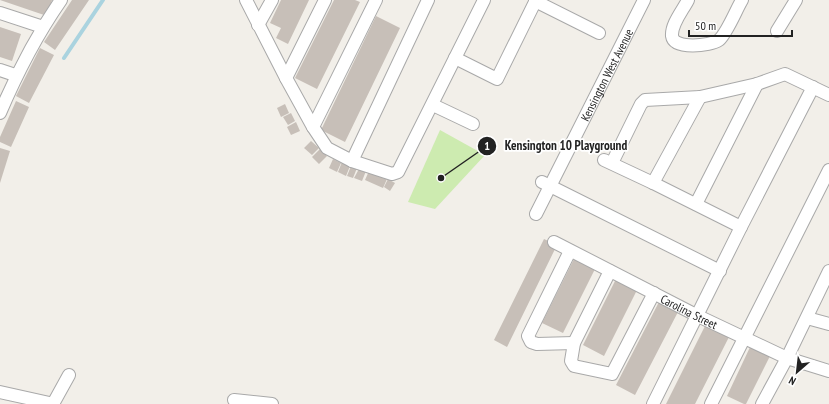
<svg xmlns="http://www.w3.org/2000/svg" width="829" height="404" font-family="'PT Sans Narrow',sans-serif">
<rect width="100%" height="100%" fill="#f2efe9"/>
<!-- grass -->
<path fill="#cdebb0" d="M440,130L485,155L435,209L408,202Z"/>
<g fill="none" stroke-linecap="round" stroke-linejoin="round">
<!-- stream -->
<path stroke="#aad3df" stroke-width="4" d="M64,58L103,0"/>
</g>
<!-- building -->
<path fill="#c7bfb8" d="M0,0H52L47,16Z
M72,0H89L55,50L44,42Z
M281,0H309L288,44L276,38L281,28L270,23Z
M334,0H355L360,2L317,89L295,78Z
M376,16L400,28L345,142L321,130Z
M0,27L21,34L12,61L0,57Z
M40,48L54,55L29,103L16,96Z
M16,101L29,107L11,147L0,142V137Z
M285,104L289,113L281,117L277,108Z
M291,113L295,121L288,125L283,117Z
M296,122L300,131L291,135L287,127Z
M311,141L319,148L312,155L304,148Z
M0,148L10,151L0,183Z
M320,149L327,156L319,164L312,157Z
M333,159L341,163L337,172L329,168Z
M342,162L350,166L346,176L338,172Z
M351,166L357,168L353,178L347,176Z
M359,169L366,171L362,181L354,178Z
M369,171L387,179L383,188L365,180Z
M388,179L395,183L390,191L384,187Z
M544,239L557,245L507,347L494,340Z
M574,259L595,269L563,333L542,323Z
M616,279L637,290L604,356L583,345Z
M660,300L679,310L635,395L616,385Z
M705,326L729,337L695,404H666Z
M751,345L771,354L746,404H744L727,396Z"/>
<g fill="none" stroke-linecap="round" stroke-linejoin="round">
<defs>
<g id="street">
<path d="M246,0L286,78L313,127L327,148L352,161L392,174L398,172L484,0"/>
<path d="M688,0C683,10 671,24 672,36C674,50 710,46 719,40C727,33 736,10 742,0"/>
<path d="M535,1L599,33"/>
<path d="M0,13L43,27"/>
<path d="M258,25L272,0"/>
<path d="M777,31L796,0"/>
<path d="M455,58L497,79L536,0"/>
<path d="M0,70L15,75"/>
<path d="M286,78L325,0"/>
<path d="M433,105L473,124"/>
<path d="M0,113C17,73 36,36 61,0"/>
<path d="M313,127L376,0"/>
<path d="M604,160L653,183L741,227"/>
<path d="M352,161L428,0"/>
<path d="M612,163L641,104L645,100L700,97L757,84L785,74L829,95"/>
<path d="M542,182L720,271"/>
<path d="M653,183L700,97"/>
<path d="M696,204L757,84"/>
<path id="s1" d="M536,214L644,0"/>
<path id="s2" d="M554,242L698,316L787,358L829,371"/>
<path d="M570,251L528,336L531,342L537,344L574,343"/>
<path d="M610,271L574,343L571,361L574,366L612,374L654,293"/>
<path d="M807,318L829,324"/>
<path d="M0,392L54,404"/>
<path d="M234,400L272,404"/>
<path d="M53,404L69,375"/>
<path d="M653,404L741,227L813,87"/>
<path d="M711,404L829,170"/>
<path d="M762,404L787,358L829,271"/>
</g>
</defs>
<!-- street casing -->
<use href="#street" stroke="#a9a9a9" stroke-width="14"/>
<!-- street -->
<use href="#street" stroke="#fff" stroke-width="12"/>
</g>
<g text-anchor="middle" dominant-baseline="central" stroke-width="3.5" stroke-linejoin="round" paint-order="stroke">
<!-- street labels -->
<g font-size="12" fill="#222" stroke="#fff">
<text stroke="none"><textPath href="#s1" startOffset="156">Kensington West Avenue</textPath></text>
<text stroke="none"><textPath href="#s2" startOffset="152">Carolina Street</textPath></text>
</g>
</g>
<!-- callouts -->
<path fill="none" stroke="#222" stroke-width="1.5" d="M441 178L487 146"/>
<g fill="#222" stroke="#fff" stroke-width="1.5">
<circle cx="441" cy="178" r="4"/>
<circle cx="487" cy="146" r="10"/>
</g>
<g font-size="12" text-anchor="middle" font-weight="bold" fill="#fff">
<text x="487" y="150">1</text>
</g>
<g font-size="13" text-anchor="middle" font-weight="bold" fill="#222" stroke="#fff" stroke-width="3.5" stroke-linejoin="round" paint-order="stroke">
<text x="566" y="150">Kensington 10 Playground</text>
</g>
<!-- north arrow -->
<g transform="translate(797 372) rotate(208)" stroke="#ffffff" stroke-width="3" paint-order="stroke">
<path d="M0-3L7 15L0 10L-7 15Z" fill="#222222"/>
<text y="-6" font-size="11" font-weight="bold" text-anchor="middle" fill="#222222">N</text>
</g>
<!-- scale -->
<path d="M689 30v6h103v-6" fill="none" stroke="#222222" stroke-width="2"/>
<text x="695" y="30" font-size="12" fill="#222222" stroke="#ffffff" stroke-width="3" paint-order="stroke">50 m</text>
</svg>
